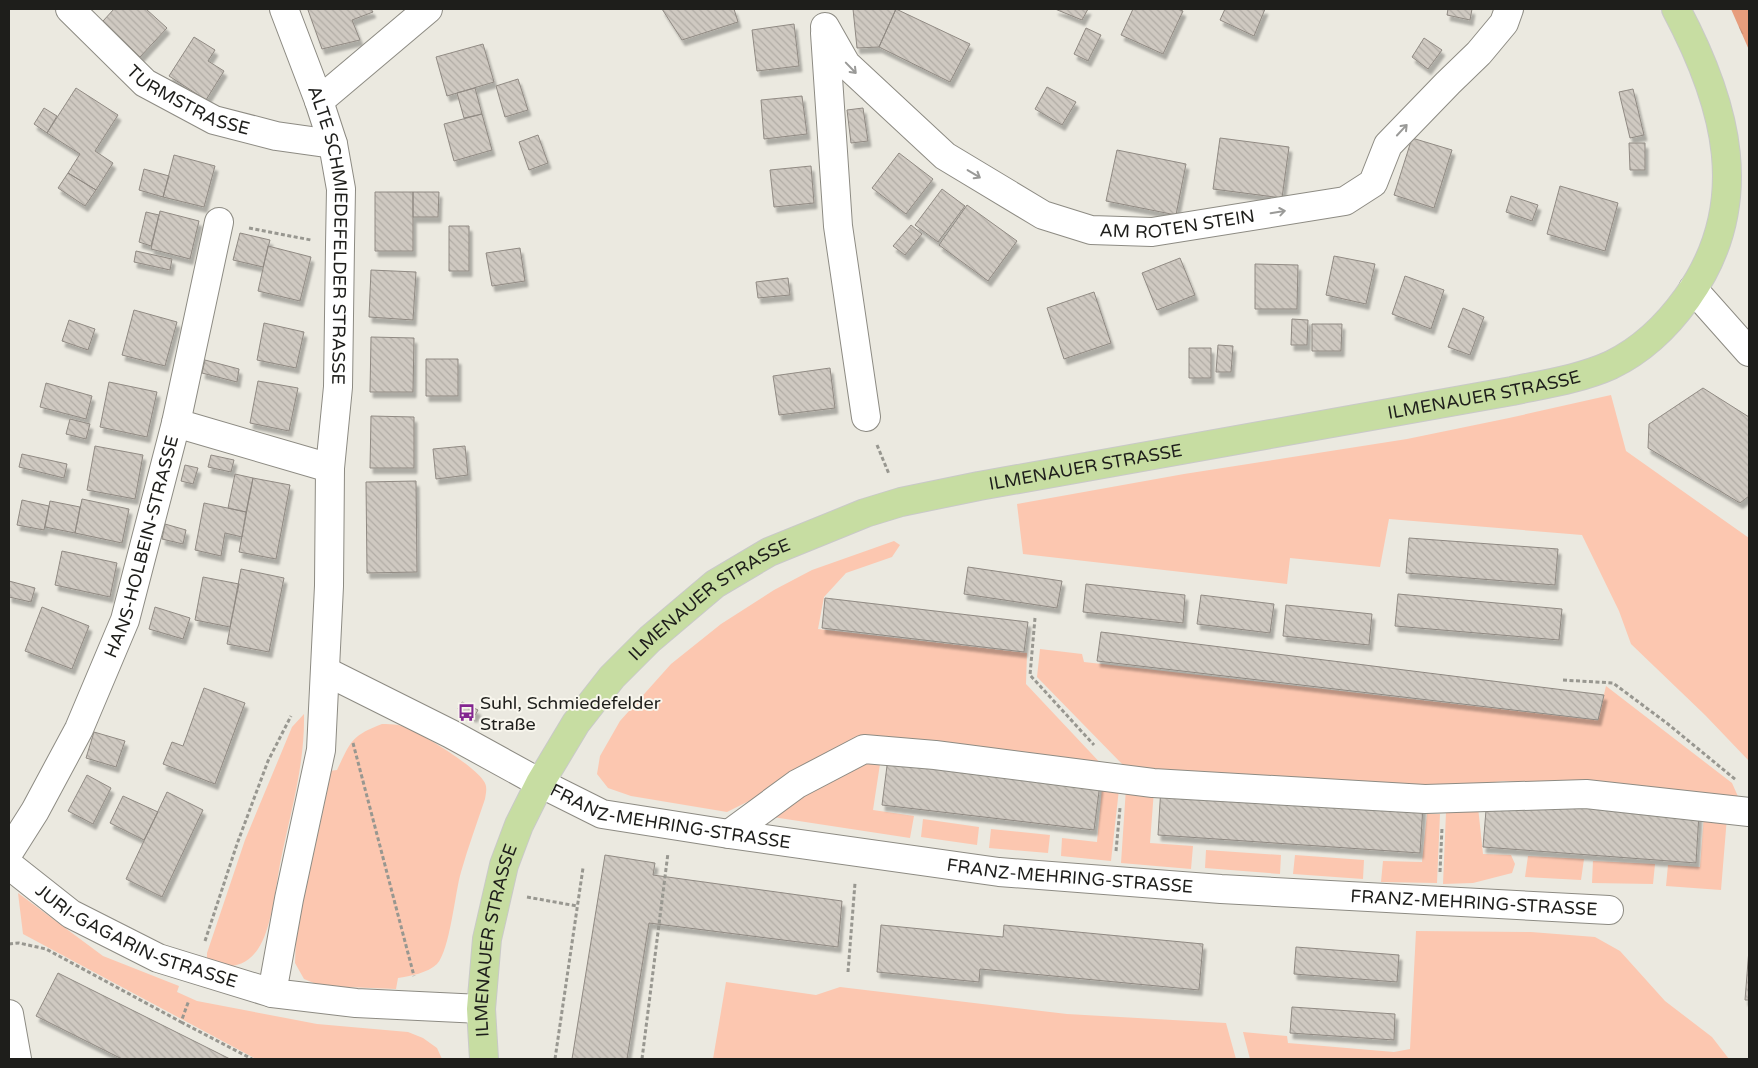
<svg xmlns="http://www.w3.org/2000/svg" width="1758" height="1068" font-family="'Varela Round',sans-serif">
<defs>
<pattern id="forest-firs" width="22" height="20" patternUnits="userSpaceOnUse" patternTransform="scale(1.25)"><rect width="22" height="20" fill="#e79d7c"/><path d="M5 1l3.5 6h-7zM16 11l3.5 6h-7z" fill="#bb7f65"/></pattern>
<pattern id="building-back-hatch" width="6" height="6" patternUnits="userSpaceOnUse" patternTransform="scale(1.25)"><rect width="6" height="6" fill="#cfc9c1"/><path d="M-1 5l2 2M0 0l6 6M5-1l2 2" fill="none" stroke="#b1aca5"/></pattern>
<filter id="shadow"><feDropShadow dx="3" dy="5.5" stdDeviation="1" flood-color="#0004"/></filter>
</defs>
<rect width="100%" height="100%" fill="#ebe9e0"/>
<!-- grass -->
<path fill="#fcc7b0" d="M1611,395L1626,451L1749,538V761L1705,715L1631,644L1619,611L1582,535L1389,519L1380,567L1290,558L1287,584L1023,554L1017,504L1184,474L1407,439L1509,418Z
M894,541L900,545L892,557L846,573L824,597L818,629L1027,653L1026,684L1105,768L871,740L727,812L631,796L608,788L597,774L600,756L620,721L671,664L721,624L774,590L812,570Z
M1040,649L1082,654L1084,662L1598,720L1606,686L1732,783L1740,801L1628,788L1504,781L1445,787L1143,777L1124,766L1037,677Z
M304,714C305,766 290,814 280,864C276,887 271,931 258,949C244,969 228,967 207,965V953L245,840L292,727Z
M382,724C387,724 393,724 398,725C417,730 472,764 483,780C488,786 486,792 485,799C477,823 468,847 461,872C455,892 450,950 437,964C428,973 410,976 398,978L396,989L321,986L304,979L295,963L296,934L328,787L329,771L337,770C351,741 351,736 382,724Z
M860,761L880,764L873,810L914,816L910,838L766,816Z
M1102,788L1119,789L1111,861L1061,856L1062,838L1097,842Z
M1126,788L1154,790L1150,843L1193,846L1191,869L1121,863Z
M1478,807L1483,854L1511,855L1515,864L1512,873L1473,883L1443,884L1446,812Z
M1427,814H1440L1437,883L1381,882L1383,861L1422,862Z
M1704,815L1727,817L1721,890L1666,886L1668,865L1700,867Z
M923,819L979,827L977,845L921,837Z
M991,829L1050,835L1048,853L989,848Z
M1206,850L1281,855L1280,874L1205,868Z
M1295,855L1364,860L1363,879L1293,874Z
M1528,856L1584,859L1581,880L1525,877Z
M1593,861L1655,864L1653,884L1592,883Z
M18,893L103,956L179,986L177,992L197,1001L317,1024L408,1032L423,1038L437,1048L442,1059H256L23,934Z
M1416,931L1531,932L1595,937L1620,951L1665,1001L1712,1037L1729,1059H1250L1243,1032L1287,1036L1288,1043L1394,1052L1410,1049Z
M726,982L816,995L840,987L1067,1014L1226,1023L1236,1059H713Z"/>
<!-- forest -->
<path fill="url(#forest-firs)" d="M1731,9H1749V50Z"/>
<!-- building -->
<path fill="url(#building-back-hatch)" stroke="#908a83" filter="url(#shadow)" d="M114,9H146L167,28L140,57L103,21Z
M311,9H371L373,12L352,20L360,40L322,49L308,10Z
M662,9H734L738,22L682,40Z
M853,9H896L879,47L857,48Z
M896,9L970,44L950,82L879,47Z
M1055,9H1088L1082,20Z
M1133,9H1178L1183,11L1163,54L1121,35Z
M1225,9H1265L1254,36L1220,20Z
M1448,9H1472L1470,20L1447,15Z
M794,24L799,66L757,71L752,30Z
M1086,28L1101,35L1088,61L1074,54Z
M194,37L215,50L208,61L224,71L206,100L169,76Z
M1424,38L1442,50L1428,69L1412,57Z
M483,44L494,82L447,96L436,57Z
M518,79L528,110L505,117L496,86Z
M1047,87L1076,102L1062,125L1035,109Z
M76,88L118,115L95,151L113,163L96,190L68,173L80,154L47,133Z
M475,88L482,114L464,118L457,93Z
M1633,89L1644,135L1630,138L1619,92Z
M802,96L807,134L764,139L761,100Z
M44,108L57,116L47,133L34,124Z
M863,108L868,141L851,143L847,110Z
M482,114L492,150L454,161L444,124Z
M538,135L548,163L529,170L519,142Z
M1220,138L1289,147L1282,198L1213,189Z
M1412,138L1452,150L1434,208L1394,195Z
M1629,143H1645V170H1630Z
M1117,150L1186,164L1176,215L1106,201Z
M899,153L933,179L906,214L872,188Z
M174,155L215,166L204,207L163,197Z
M811,166L814,203L774,207L770,170Z
M144,169L169,176L163,197L139,190Z
M68,173L96,190L85,206L58,188Z
M1560,186L1618,203L1605,251L1547,234Z
M942,189L965,206L938,242L915,225Z
M375,192H413V251H375Z
M413,192H439L438,217H413Z
M1511,196L1538,205L1532,221L1506,212Z
M967,205L1017,241L988,281L939,245Z
M160,211L199,221L190,259L151,249Z
M146,212L159,215L151,246L139,242Z
M911,225L922,234L905,255L893,246Z
M449,226H469V271H449Z
M240,233L270,240L263,267L233,260Z
M268,246L311,257L300,301L258,291Z
M520,248L525,281L492,286L486,253Z
M136,251L172,259L170,270L134,262Z
M1334,256L1375,264L1366,304L1326,295Z
M1180,258L1195,295L1157,310L1142,273Z
M1255,264L1298,265L1297,309H1255Z
M371,270L416,272L413,320L369,317Z
M1405,276L1444,290L1431,329L1392,314Z
M788,278L790,295L758,298L756,282Z
M1094,292L1111,343L1064,359L1047,308Z
M1463,308L1484,317L1470,355L1448,347Z
M134,310L177,322L165,366L122,355Z
M1292,319L1308,320L1307,345H1291Z
M69,320L95,329L88,350L62,341Z
M264,323L304,332L296,368L257,360Z
M1312,324H1342L1341,351H1312Z
M371,337L414,338L413,392H370Z
M1218,345L1233,346L1231,372H1216Z
M1189,348H1211V378H1189Z
M426,359H458V396H426Z
M205,360L239,369L237,382L202,373Z
M830,368L835,408L779,415L773,376Z
M258,381L298,388L289,431L250,423Z
M109,382L157,392L147,437L100,427Z
M46,383L92,396L86,419L40,407Z
M1703,388L1749,417V496L1740,503L1648,448L1649,424Z
M371,416L414,417V468H370Z
M70,419L90,424L86,439L66,434Z
M95,446L143,455L135,499L87,490Z
M465,446L468,475L436,479L433,449Z
M22,454L67,464L64,478L19,467Z
M211,455L234,460L231,472L208,467Z
M185,465L198,468L193,484L181,481Z
M235,474L253,478L246,512L228,508Z
M253,478L290,485L276,559L239,552Z
M416,481L417,572L367,573L366,482Z
M82,499L129,509L122,543L75,533Z
M22,500L49,506L44,530L17,525Z
M50,501L80,507L75,533L45,527Z
M204,503L246,512L242,537L225,533L221,556L195,550Z
M165,524L186,530L183,544L162,539Z
M1409,538L1558,549L1555,585L1406,573Z
M62,551L117,563L110,597L55,585Z
M968,567L1062,581L1057,608L964,594Z
M241,569L284,578L269,652L227,644Z
M203,577L239,584L230,627L195,620Z
M9,581L35,588L31,602L9,597Z
M1086,584L1185,595L1183,623L1083,612Z
M1398,594L1562,609L1559,640L1395,626Z
M1201,595L1274,604L1270,633L1197,624Z
M825,598L1028,622L1024,652L822,628Z
M1286,605L1372,614L1369,645L1283,636Z
M42,607L89,626L72,669L25,651Z
M155,607L190,618L183,639L149,629Z
M1101,632L1604,695L1598,720L1097,661Z
M204,688L245,703L215,784L163,764L172,742L183,746Z
M462,702L478,710L474,717L458,709Z
M94,732L125,741L116,767L86,758Z
M888,758L1100,784L1094,830L882,805Z
M87,775L111,788L93,824L68,811Z
M1161,787L1423,806L1420,853L1158,835Z
M167,792L203,810L162,897L126,879Z
M123,796L158,812L144,840L110,823Z
M1487,798L1699,814L1696,863L1483,847Z
M605,855L655,863L653,875L842,901L838,947L649,923L627,1059H572Z
M881,925L1003,937L1004,925L1203,944L1199,990L980,969L979,982L877,972Z
M1296,947L1399,955L1397,982L1294,974Z
M1749,949V1000H1745Z
M58,973L230,1059H122L36,1016Z
M1292,1007L1395,1014L1394,1040L1290,1033Z"/>
<g fill="none" stroke-linecap="round" stroke-linejoin="round">
<defs>
<g id="minor">
<path id="s1" d="M70,9L145,83L214,120L276,136L333,144"/>
<path id="s2" d="M284,9L319,101L333,144L341,189L340,245L338,387L330,468L329,586L321,750L289,899L272,993L356,1003L481,1009"/>
<path id="s3" d="M825,27L846,64L945,156L1043,215L1091,230L1152,232L1345,201L1373,183L1388,145L1448,83L1479,53L1504,23L1509,9"/>
<path d="M825,33L838,226L866,417"/>
<path d="M319,101L428,9"/>
<path d="M1693,289L1749,352"/>
<path d="M176,423L330,468"/>
<path id="s4" d="M325,671L451,734L540,783L602,814L729,834L999,872L1221,889L1609,910"/>
<path d="M729,834L797,784L864,749L935,755L1153,783L1425,799L1586,794L1749,812"/>
<path id="s5" d="M9,852L35,811L79,729L125,620L176,423L219,222"/>
<path id="s6" d="M9,865L71,914L158,958L272,993"/>
<path d="M9,1014L17,1059"/>
</g>
<g id="major">
<path id="s7" d="M484,1059L481,1009L487,939L504,865L519,825L540,783L576,723L612,677L650,639L715,584L769,552L865,513L901,502L979,486L1512,391C1545,384 1580,379 1611,365C1642,350 1667,326 1687,298C1755,203 1726,103 1676,9"/>
</g>
</defs>
<!-- minor casing -->
<use href="#minor" stroke="#8d8b83" stroke-width="30"/>
<!-- major casing -->
<use href="#major" stroke="#c9c9c8" stroke-width="30"/>
<!-- path -->
<path stroke="#989790" stroke-width="3" stroke-dasharray="4 2.5" stroke-linecap="butt" d="M249,228L311,240
M877,445L889,474
M1035,618L1030,675L1094,745
M1563,680L1613,683L1668,724L1736,780
M353,743L414,976
M1116,851L1120,808
M1440,872L1442,828
M527,897L577,906
M205,941L237,844L268,761L291,716
M9,944L19,943L46,949L181,1022L189,1000
M848,972L855,883
M181,1022L252,1059
M555,1059L583,868
M642,1059L668,853"/>
<!-- minor -->
<use href="#minor" stroke="#fff" stroke-width="28"/>
<!-- major -->
<use href="#major" stroke="#c7dda2" stroke-width="28"/>
</g>
<!-- one-way arrows -->
<defs><path id="oneway-shaft" d="M-6 0H5M1.5-3L5.5 0L1.5 3" fill="none" stroke-width="1.6" stroke-linecap="round" stroke-linejoin="round" transform="scale(1.25)"/></defs>
<g stroke="#9a9a98">
<use href="#oneway-shaft" transform="translate(851 68) rotate(46)"/>
<use href="#oneway-shaft" transform="translate(1402 130) rotate(-47)"/>
<use href="#oneway-shaft" transform="translate(974 174) rotate(31)"/>
<use href="#oneway-shaft" transform="translate(1278 212) rotate(-9)"/>
</g>
<!-- icons -->
<defs>
<symbol id="bus-bare" viewBox="-9 -9 18 18"><path d="M-5-6H5V4H4V6H2V4H-2V6H-4V4H-5ZM-3.5-4V0h7V-4ZM-3.5 1.2v1.5H-2V1.2ZM2 1.2v1.5H3.5V1.2Z" fill="#832590" stroke="#f8f6ed" stroke-width="2.5" paint-order="stroke"/></symbol>
</defs>
<g fill-rule="evenodd">
<use href="#bus-bare" x="454" y="700" width="25" height="25"/>
</g>
<g text-anchor="middle" dominant-baseline="central" stroke-width="4" stroke-linejoin="round" paint-order="stroke">
<!-- street labels -->
<g font-size="18" fill="#1e1e1b" stroke="#f8f6ed">
<text stroke="none"><textPath href="#s1" startOffset="152">TURMSTRASSE</textPath></text>
<text stroke="none"><textPath href="#s3" startOffset="429">AM ROTEN STEIN</textPath></text>
<text stroke="none"><textPath href="#s2" startOffset="234">ALTE SCHMIEDEFELDER STRASSE</textPath></text>
<text stroke="none"><textPath href="#s7" startOffset="1350">ILMENAUER STRASSE</textPath></text>
<text stroke="none"><textPath href="#s7" startOffset="945">ILMENAUER STRASSE</textPath></text>
<text stroke="none"><textPath href="#s5" startOffset="335">HANS-HOLBEIN-STRASSE</textPath></text>
<text stroke="none"><textPath href="#s7" startOffset="540">ILMENAUER STRASSE</textPath></text>
<text stroke="none"><textPath href="#s4" startOffset="379">FRANZ-MEHRING-STRASSE</textPath></text>
<text stroke="none"><textPath href="#s4" startOffset="784">FRANZ-MEHRING-STRASSE</textPath></text>
<text stroke="none"><textPath href="#s4" startOffset="1189">FRANZ-MEHRING-STRASSE</textPath></text>
<text stroke="none"><textPath href="#s6" startOffset="148">JURI-GAGARIN-STRASSE</textPath></text>
<text stroke="none"><textPath href="#s7" startOffset="120">ILMENAUER STRASSE</textPath></text>
</g>
<!-- poi labels -->
<g font-size="18" fill="#1e1e1b" stroke="#f8f6ed" text-anchor="start">
<text x="480" y="703">Suhl, Schmiedefelder<tspan x="480" dy="21">Straße</tspan></text>
</g>
</g>
<!-- border -->
<rect width="1758" height="1068" fill="none" stroke="#1e1e1b" stroke-width="20"/>
</svg>
